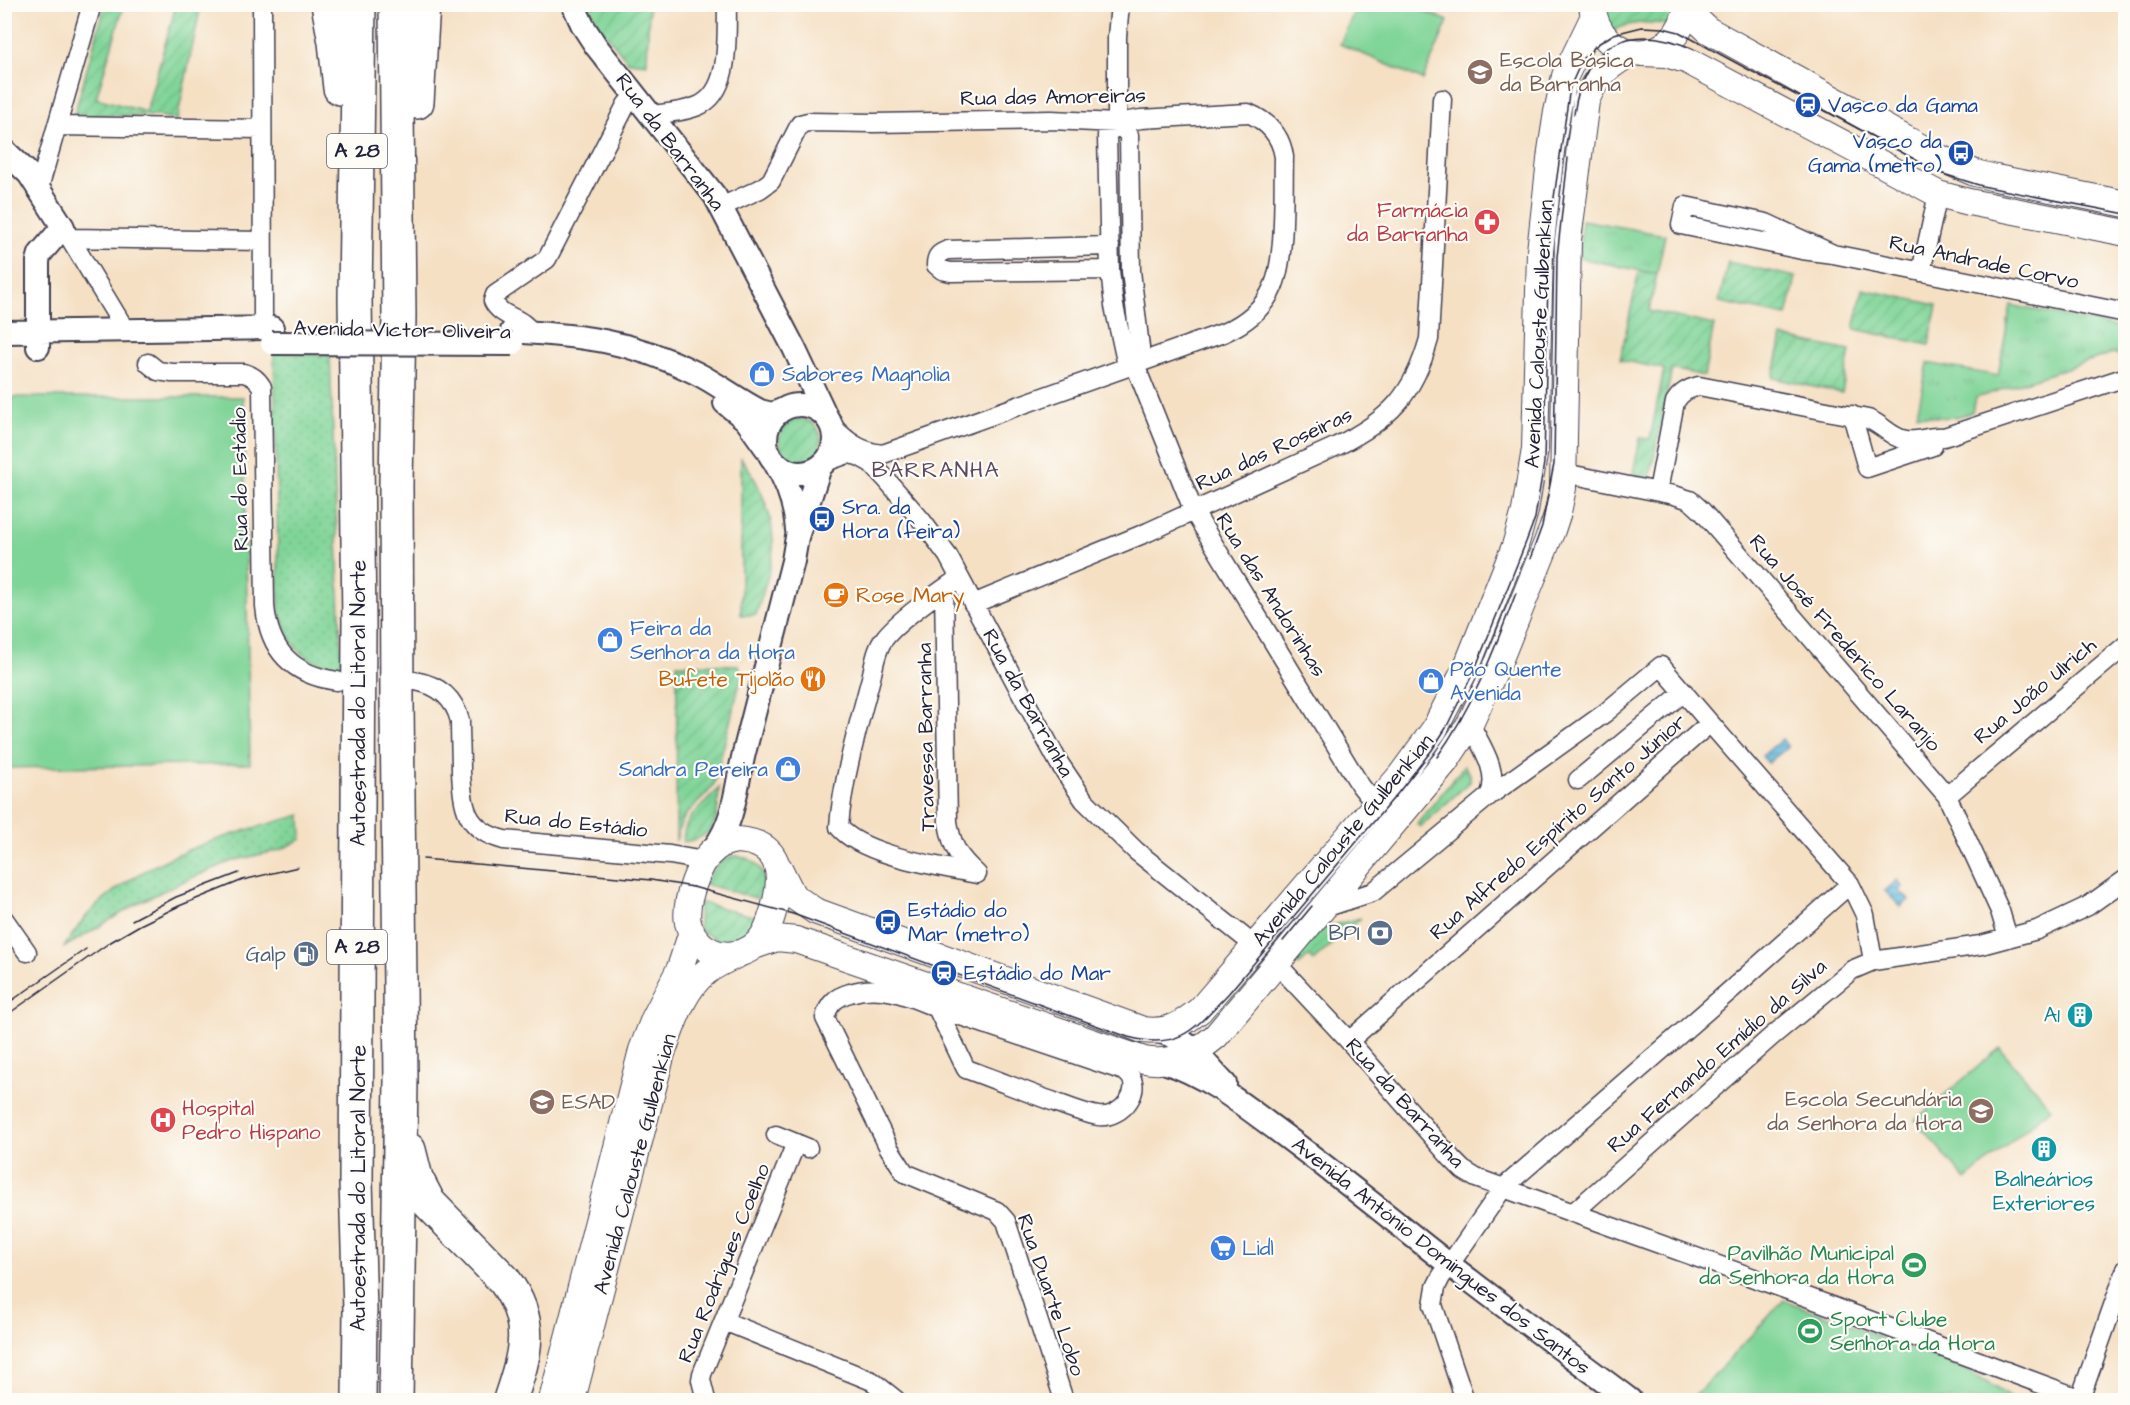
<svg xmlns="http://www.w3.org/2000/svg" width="2130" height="1405" font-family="'Architects Daughter',sans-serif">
<defs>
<pattern id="grass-dots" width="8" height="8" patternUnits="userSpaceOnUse" patternTransform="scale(1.5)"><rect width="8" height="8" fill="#7fd497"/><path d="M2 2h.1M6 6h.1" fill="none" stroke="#6db683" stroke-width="1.8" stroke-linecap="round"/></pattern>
<pattern id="park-tufts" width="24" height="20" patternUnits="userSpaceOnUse" patternTransform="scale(1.5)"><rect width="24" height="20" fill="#7fd497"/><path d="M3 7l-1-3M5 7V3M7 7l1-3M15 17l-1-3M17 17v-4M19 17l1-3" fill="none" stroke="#6db683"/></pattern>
<pattern id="garden-furrows" width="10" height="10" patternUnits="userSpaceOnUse" patternTransform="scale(1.5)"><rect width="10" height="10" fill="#7fd497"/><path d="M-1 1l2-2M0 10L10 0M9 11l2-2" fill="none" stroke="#6db683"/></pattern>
<pattern id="water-rules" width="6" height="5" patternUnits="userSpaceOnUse" patternTransform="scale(1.5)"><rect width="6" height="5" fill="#5db6da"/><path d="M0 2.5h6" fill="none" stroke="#4c94b2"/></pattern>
</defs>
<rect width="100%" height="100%" fill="#fdfcf7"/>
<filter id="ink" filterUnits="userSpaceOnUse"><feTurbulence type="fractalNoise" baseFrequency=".0167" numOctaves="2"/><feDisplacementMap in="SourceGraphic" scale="12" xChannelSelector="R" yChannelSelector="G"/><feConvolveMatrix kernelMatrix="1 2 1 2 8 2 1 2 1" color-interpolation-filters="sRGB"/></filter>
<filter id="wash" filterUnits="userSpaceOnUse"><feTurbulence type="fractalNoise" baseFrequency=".008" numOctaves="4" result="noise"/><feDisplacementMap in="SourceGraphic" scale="24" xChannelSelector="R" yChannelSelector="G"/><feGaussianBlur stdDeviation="1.35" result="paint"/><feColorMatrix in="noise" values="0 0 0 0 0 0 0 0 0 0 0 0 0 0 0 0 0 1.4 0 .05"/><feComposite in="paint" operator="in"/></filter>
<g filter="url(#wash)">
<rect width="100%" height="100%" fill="#f5e0c4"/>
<!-- grass -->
<path fill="url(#grass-dots)" stroke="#507b69" stroke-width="1.5" d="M274,353L330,355L342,669C296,659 295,652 279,611Z
M301,815L302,839L280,850L232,861L182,882L140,902L63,948C73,935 82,919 94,908C152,854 227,835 301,815Z"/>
<!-- park -->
<path fill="url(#park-tufts)" stroke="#507b69" stroke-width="1.5" d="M1582,220L1665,235L1657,274L1579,258Z
M2011,305L2125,329V351L2118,355L2113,353L1976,398L1972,412C1953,420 1937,418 1917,414L1928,363L1998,376Z"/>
<!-- garden -->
<path fill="url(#garden-furrows)" stroke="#507b69" stroke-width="1.5" d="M1601,4L1678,5L1673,26C1650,21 1631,21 1610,32Z
M105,5H124L96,98L146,112L176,5H201L177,120L159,116L74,115Z
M588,5H649L647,64L628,62L598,24Z
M1728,262L1796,277L1787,316L1719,302Z
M1639,271L1657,274L1649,311L1714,325L1704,376L1672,369L1650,477L1641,480L1633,473L1640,438L1650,439L1664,369L1620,360Z
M1863,289L1937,305L1929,345L1854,329Z
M1782,337L1850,351L1842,393L1773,378Z
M779 440a21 21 0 1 1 42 0a21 21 0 1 1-42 0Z
M741,458C760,483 775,518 773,551C771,572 762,594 756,615H741Z
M677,664L739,665L742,675L714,784C698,809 683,805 676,841Z
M1464,766L1470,774V782L1420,827L1417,824Z
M719,788C717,818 719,837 683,842C684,814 703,808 719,788Z
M733,856C763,857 766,876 767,901L704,884C710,872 719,859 733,856Z
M699,902L760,918L754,931L730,947L699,930Z
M1361,918L1313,961L1309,956L1299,965L1293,960L1319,929Z"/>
<!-- pitch -->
<path fill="#7fd497" stroke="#507b69" stroke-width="1.5" d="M1357,5H1410L1448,21L1423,80L1340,44Z
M5,397H243L250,764L5,768Z
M2000,1048L2051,1108L1966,1180L1915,1120Z
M1784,1300L1831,1318L1835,1314C1866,1337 1909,1346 1945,1361C1970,1371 1992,1385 2013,1400H1691Z"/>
<!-- water -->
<path fill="url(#water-rules)" stroke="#406c8a" stroke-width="1.5" d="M1782,739L1788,747L1768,763L1762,756Z
M1897,880L1903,887L1899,890L1909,900L1901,907L1885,891Z"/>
</g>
<g filter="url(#ink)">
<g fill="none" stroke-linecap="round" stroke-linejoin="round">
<defs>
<path id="minor" d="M262,4L263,315
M652,115C667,113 684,112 698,106C732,92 726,35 727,4
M1117,123L1129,135L1131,271L1141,356L1135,365L1126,361L1114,306L1110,270L1107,135L1117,123V37L1120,4
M57,126L261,129
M39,188L92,4
M1685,206L1766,223L1833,254L1802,250L1681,225Z
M721,207L760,189L771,181L800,124L808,122L873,123L1051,120L1117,123L1141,119L1248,113C1267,121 1281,135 1284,157C1283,190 1286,259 1273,287C1263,310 1244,324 1223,333L883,454C861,452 848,442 832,426
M65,230L120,321
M70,238L261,241
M1110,246L948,250C940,253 936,255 936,265L942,270L951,272L1110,270
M1833,254L2126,313
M1921,272L1938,194
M531,332C521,316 501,318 493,301L495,295L547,259L626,105L635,94
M148,363L158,371L172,373H244C253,376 257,379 262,387L265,606C269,651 293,675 337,681
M1135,365L1194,512L1360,785L1375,804
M1852,415L1867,468L1933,446
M825,462L848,454L858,456L871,463L885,478L922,521L948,556L1026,702L1059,763L1084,800L1136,851L1255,946
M1564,473L1674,495L1690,500L1702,511L1947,796L2000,911L2008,938
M1658,491L1675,402C1681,392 1688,389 1699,386L1868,419C1882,424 1891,438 1906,440C1919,442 1931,435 1944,437L2126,377
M959,578C939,592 898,620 884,639C876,649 874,666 871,678C859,723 842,781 839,827C863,856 940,866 977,874
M944,589L948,822C952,847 958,857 977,874
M973,604L1148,532L1337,446C1389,420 1413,396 1429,339L1442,99
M415,681C438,685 454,697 460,721C460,738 461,755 461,772C463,807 465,830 504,840L670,855L704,861
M1578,780L1684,692
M1489,796L1605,713L1661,666L1710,723
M1947,796L2126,645
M1324,908L1373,892L1489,796C1501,773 1480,744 1470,724
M4,919L27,952
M1277,964L1349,1041L1452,1159L1463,1170L1476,1178L1807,1297L2084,1400
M937,1008C908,996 882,983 850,993C836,997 829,1003 825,1018L889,1148L905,1173L997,1211L1006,1221L1064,1400
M937,1008L1124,1071C1148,1085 1122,1120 1098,1116C1082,1113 1065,1106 1049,1100C1021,1090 994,1079 966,1069Z
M1349,1041L1710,723L1850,884L1865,915L1873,961
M776,1135L808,1148
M1574,1212L1771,1037L1852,970L1873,961L1981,945L2037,930L2088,906L2126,879
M724,1321L872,1381L896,1400
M2080,1399L2126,1269
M706,1400L701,1380L702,1374L796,1143
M1465,1400L1433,1305L1436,1287L1441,1277L1503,1188L1733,988L1850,884"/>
<path id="tertiary" d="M573,4L583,26L596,46L715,196L794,348L827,418
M4,150L29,174L63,227L40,254L38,261V347
M512,331C583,336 631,340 696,373C718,384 738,400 760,411L772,414L782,410
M4,332L272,328
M725,403L746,420L766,448
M766 439a34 34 0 1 1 68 0a34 34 0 1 1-68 0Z
M775,463C788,484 795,504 797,530
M714,848C735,821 736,786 744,753C760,689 777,625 793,561L797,537L820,467
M1156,1031C1191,1038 1201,1060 1225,1084
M1164,1062C1206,1075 1242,1104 1277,1130C1323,1164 1368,1200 1413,1236C1484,1293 1558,1346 1630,1400"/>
<path id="secondary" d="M1592,5C1599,69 1680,68 1687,4
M1687,5L1696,19L1708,30L1942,159L1975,173L1996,178L2126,204
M1642,53L1666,54L1686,60L1938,194L1969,202L2126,233
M737,840C776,842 784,868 776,901C773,913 770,925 763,936C750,956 722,961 703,946C696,940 690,932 688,923C684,902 699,860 716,848C722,843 729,841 737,840Z
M779,868L793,896L815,911L1143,1030C1169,1033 1180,1026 1200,1010L1401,775L1434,730L1467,666L1515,546L1525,511L1535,449L1540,251L1551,151L1557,112L1565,76L1594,16
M754,946L777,938L796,940L1144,1060C1172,1065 1195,1054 1216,1036L1445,762L1470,724L1499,661L1552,530L1558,512L1563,488L1568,240L1586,101C1597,73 1608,67 1632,52
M552,1400L642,1050L654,1019L680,968L692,932
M572,1400L662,1053C673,1025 682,990 706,972C716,964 728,959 739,954"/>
<path id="motorway" d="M328,4L335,42L340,88
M359,4L355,297L359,623L356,1182L360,1310L359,1400
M396,4L399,316L396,484L397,703L401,1080L396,1400
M417,102L423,4
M409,1150L416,1178L429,1203L504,1280C536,1323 525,1354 510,1400"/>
</defs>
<!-- minor casing -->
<use href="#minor" stroke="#423e50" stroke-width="21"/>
<!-- tertiary casing -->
<use href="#tertiary" stroke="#423e50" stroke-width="26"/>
<!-- secondary casing -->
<use href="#secondary" stroke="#423e50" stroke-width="28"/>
<!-- motorway casing -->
<use href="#motorway" stroke="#423e50" stroke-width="36"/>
<!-- minor -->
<use href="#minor" stroke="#fff" stroke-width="18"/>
<!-- tertiary -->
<use href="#tertiary" stroke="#fff" stroke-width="22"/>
<!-- secondary -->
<use href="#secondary" stroke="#fff" stroke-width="26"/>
<!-- motorway -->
<use href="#motorway" stroke="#fff" stroke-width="33"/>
<!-- tram -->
<path stroke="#22223b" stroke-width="1.5" d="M1574,114C1584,43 1631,20 1695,50
M1530,559L1542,526L1554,464L1557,257L1568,158
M1437,757C1473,707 1494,650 1516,593
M423,859L651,880L693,887L793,914L1128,1037C1180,1051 1195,1028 1228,994L1398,793L1432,750L1446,728L1475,669L1526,542L1535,518L1544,463L1549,232L1570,87L1583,58L1598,44L1614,34L1642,27L1663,28L1679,32L1940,173L1982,186L2126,214
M132,920L176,897L239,873
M1283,941L1312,906
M4,1006L86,949
M4,1017L109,943L140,925L179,906L243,880L298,867"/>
<defs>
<path id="tertiary-bridge" d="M272,343L512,344"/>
</defs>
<!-- tertiary-bridge casing -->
<use href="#tertiary-bridge" stroke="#423e50" stroke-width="26" stroke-linecap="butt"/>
<!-- tertiary-bridge -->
<use href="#tertiary-bridge" stroke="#fff" stroke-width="22"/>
</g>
</g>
<!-- icons -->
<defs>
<symbol id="school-disc" viewBox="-11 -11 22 22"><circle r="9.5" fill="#8d6e63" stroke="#fdfcf7"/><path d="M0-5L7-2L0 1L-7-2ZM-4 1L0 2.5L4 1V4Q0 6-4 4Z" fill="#fff"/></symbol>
<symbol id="station-disc" viewBox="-11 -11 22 22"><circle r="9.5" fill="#1a4fb4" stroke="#fdfcf7"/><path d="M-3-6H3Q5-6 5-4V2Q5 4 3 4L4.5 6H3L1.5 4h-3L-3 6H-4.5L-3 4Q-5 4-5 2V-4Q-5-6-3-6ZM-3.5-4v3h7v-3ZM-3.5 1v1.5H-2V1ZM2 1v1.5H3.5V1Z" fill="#fff"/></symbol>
<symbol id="bus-disc" viewBox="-11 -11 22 22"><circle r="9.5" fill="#1a4fb4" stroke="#fdfcf7"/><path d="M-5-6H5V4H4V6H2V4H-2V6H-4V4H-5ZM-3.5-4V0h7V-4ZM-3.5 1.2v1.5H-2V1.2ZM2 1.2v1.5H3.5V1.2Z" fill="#fff"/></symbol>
<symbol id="pharmacy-disc" viewBox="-11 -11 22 22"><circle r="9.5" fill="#e0444e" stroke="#fdfcf7"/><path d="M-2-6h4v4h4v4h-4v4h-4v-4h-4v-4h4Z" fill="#fff"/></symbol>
<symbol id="shop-disc" viewBox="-11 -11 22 22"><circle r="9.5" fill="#3f7fe0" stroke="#fdfcf7"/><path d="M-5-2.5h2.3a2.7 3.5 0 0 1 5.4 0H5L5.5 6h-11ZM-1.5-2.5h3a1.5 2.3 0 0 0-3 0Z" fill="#fff"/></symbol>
<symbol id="cafe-disc" viewBox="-11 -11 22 22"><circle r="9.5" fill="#e8710a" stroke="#fdfcf7"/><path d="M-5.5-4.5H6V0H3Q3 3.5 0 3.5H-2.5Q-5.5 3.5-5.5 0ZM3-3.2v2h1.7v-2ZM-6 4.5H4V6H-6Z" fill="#fff"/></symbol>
<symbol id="restaurant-disc" viewBox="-11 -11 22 22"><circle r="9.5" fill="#e8710a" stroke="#fdfcf7"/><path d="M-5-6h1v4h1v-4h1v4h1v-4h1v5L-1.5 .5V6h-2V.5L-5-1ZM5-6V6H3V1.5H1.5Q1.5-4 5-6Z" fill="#fff"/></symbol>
<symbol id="bank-disc" viewBox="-11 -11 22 22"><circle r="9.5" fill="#5c6f8a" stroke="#fdfcf7"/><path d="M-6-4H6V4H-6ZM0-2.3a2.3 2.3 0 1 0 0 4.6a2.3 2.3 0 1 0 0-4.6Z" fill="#fff"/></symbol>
<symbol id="fuel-disc" viewBox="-11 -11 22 22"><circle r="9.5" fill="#5c6f8a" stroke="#fdfcf7"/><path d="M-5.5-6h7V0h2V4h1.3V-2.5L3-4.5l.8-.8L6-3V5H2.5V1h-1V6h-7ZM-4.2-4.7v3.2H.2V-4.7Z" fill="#fff"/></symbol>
<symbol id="building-disc" viewBox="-11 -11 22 22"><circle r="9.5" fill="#0f9aa8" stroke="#fdfcf7"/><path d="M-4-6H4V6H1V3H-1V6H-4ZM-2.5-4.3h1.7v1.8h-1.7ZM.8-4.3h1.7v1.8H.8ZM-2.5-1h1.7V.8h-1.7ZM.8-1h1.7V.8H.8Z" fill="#fff"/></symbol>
<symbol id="university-disc" viewBox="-11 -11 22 22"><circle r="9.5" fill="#8d6e63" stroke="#fdfcf7"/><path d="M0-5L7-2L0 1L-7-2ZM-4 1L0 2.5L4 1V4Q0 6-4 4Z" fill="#fff"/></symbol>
<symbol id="hospital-disc" viewBox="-11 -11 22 22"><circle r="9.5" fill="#e0444e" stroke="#fdfcf7"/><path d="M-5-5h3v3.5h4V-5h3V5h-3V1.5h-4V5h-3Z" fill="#fff"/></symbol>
<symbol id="supermarket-disc" viewBox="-11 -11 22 22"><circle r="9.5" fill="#3f7fe0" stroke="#fdfcf7"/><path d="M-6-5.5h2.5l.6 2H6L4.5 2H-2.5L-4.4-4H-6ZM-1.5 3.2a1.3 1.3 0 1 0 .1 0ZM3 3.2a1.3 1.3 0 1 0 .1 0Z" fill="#fff"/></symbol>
<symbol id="stadium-disc" viewBox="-11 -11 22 22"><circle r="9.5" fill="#2e9e5b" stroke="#fdfcf7"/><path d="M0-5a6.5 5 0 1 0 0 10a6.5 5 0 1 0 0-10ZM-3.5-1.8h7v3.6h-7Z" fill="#fff"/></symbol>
</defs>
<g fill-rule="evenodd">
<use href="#school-disc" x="1465" y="57" width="30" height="30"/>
<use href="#station-disc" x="1793" y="90" width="30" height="30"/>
<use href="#bus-disc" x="1946" y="138" width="30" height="30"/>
<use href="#pharmacy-disc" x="1472" y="207" width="30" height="30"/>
<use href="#shop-disc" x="747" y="359" width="30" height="30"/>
<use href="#bus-disc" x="807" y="504" width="30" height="30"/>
<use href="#cafe-disc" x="821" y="580" width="30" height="30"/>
<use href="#shop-disc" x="595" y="625" width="30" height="30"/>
<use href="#restaurant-disc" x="798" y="664" width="30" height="30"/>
<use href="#shop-disc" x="1416" y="666" width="30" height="30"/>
<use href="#shop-disc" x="773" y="754" width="30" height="30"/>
<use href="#bus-disc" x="873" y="907" width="30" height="30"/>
<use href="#bank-disc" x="1365" y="918" width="30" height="30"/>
<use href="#fuel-disc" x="291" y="939" width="30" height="30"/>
<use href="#station-disc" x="929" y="958" width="30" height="30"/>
<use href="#building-disc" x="2065" y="1000" width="30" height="30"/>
<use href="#university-disc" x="527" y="1087" width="30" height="30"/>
<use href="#school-disc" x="1966" y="1096" width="30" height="30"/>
<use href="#hospital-disc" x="148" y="1105" width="30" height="30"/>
<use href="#building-disc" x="2029" y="1134" width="30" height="30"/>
<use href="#supermarket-disc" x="1208" y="1233" width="30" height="30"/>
<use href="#stadium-disc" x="1899" y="1250" width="30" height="30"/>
<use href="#stadium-disc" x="1795" y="1316" width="30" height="30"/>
</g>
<g text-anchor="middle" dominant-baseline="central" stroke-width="4.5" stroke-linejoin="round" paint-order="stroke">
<!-- shield labels -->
<g fill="#fdfcf7" stroke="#646373" stroke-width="1.5">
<rect x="327" y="134" width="60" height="34" rx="4.5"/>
<rect x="327" y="930" width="60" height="34" rx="4.5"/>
</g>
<g font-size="20" font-weight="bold" fill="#22223b">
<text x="357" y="151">A 28</text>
<text x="357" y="947">A 28</text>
</g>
<!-- education labels -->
<g font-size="21" fill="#785e54" stroke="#fdfcf7" text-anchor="start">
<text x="1500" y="60">Escola Básica<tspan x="1500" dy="24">da Barranha</tspan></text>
<text x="1962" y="1099" text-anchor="end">Escola Secundária<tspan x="1962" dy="24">da Senhora da Hora</tspan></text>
<text x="562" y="1102">ESAD</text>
</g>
<!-- street labels -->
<g font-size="21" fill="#22223b" stroke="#fdfcf7">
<text transform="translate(1053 97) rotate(-1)">Rua das Amoreiras</text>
<text transform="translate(670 142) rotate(53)">Rua da Barranha</text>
<text transform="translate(1984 262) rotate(12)">Rua Andrade Corvo</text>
<text transform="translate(402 330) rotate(1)">Avenida Victor Oliveira</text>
<text transform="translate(1539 334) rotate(-87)">Avenida Calouste Gulbenkian</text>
<text transform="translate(1274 449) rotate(-25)">Rua das Roseiras</text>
<text transform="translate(240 479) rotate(-91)">Rua do Estádio</text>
<text transform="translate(1271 595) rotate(58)">Rua das Andorinhas</text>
<text transform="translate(1845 643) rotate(49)">Rua José Frederico Laranjo</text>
<text transform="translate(2035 691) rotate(-40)">Rua João Ulrich</text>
<text transform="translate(358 703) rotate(-90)">Autoestrada do Litoral Norte</text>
<text transform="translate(1028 703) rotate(61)">Rua da Barranha</text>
<text transform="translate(926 737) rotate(-91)">Travessa Barranha</text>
<text transform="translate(576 823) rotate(6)">Rua do Estádio</text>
<text transform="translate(1558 827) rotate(-41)">Rua Alfredo Espírito Santo Júnior</text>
<text transform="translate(1343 840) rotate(-50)">Avenida Calouste Gulbenkian</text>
<text transform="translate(1717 1056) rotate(-41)">Rua Fernando Emídio da Silva</text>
<text transform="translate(1405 1103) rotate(48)">Rua da Barranha</text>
<text transform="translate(635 1164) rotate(-75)">Avenida Calouste Gulbenkian</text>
<text transform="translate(358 1188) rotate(-90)">Autoestrada do Litoral Norte</text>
<text transform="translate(1441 1256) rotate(38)">Avenida António Domingues dos Santos</text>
<text transform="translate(724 1263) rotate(-68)">Rua Rodrigues Coelho</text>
<text transform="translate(1051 1295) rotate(71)">Rua Duarte Lobo</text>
</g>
<!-- transit labels -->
<g font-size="21" fill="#164399" stroke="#fdfcf7" text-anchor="start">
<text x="1828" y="105">Vasco da Gama</text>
<text x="1942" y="141" text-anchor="end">Vasco da<tspan x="1942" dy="24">Gama (metro)</tspan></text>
<text x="842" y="507">Sra. da<tspan x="842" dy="24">Hora (feira)</tspan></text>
<text x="908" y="910">Estádio do<tspan x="908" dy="24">Mar (metro)</tspan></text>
<text x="964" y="973">Estádio do Mar</text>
</g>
<!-- health labels -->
<g font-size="21" fill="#be3a42" stroke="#fdfcf7" text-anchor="end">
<text x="1468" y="210">Farmácia<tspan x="1468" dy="24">da Barranha</tspan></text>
<text x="182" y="1108" text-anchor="start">Hospital<tspan x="182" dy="24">Pedro Hispano</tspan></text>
</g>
<!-- shop labels -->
<g font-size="21" fill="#366cbe" stroke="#fdfcf7" text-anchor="start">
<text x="782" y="374">Sabores Magnolia</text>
<text x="630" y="628">Feira da<tspan x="630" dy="24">Senhora da Hora</tspan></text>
<text x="1450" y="669">Pão Quente<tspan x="1450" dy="24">Avenida</tspan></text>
<text x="768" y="769" text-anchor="end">Sandra Pereira</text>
<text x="1242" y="1248">Lidl</text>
</g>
<!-- food labels -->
<g font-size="21" fill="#c56008" stroke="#fdfcf7" text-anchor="start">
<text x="856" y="595">Rose Mary</text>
<text x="794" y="679" text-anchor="end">Bufete Tijolão</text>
</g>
<!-- service labels -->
<g font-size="21" fill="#4e5e75" stroke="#fdfcf7" text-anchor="end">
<text x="1360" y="933">BPI</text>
<text x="286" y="954">Galp</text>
</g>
<!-- culture labels -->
<g font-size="21" fill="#0d838f" stroke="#fdfcf7" text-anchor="end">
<text x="2060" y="1015">A1</text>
<text x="2044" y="1179" text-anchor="middle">Balneários<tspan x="2044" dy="24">Exteriores</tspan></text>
</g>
<!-- leisure labels -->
<g font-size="21" fill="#27864d" stroke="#fdfcf7" text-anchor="end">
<text x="1894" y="1253">Pavilhão Municipal<tspan x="1894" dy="24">da Senhora da Hora</tspan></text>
<text x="1830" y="1319" text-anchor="start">Sport Clube<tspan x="1830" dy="24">Senhora da Hora</tspan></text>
</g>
<!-- neighbourhood labels -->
<g font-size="22" letter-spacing="1.5" fill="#5c4a60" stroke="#fdfcf7">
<text x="936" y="470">BARRANHA</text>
</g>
</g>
<!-- margin -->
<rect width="2130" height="1405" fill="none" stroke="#fdfcf7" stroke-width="24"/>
</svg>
